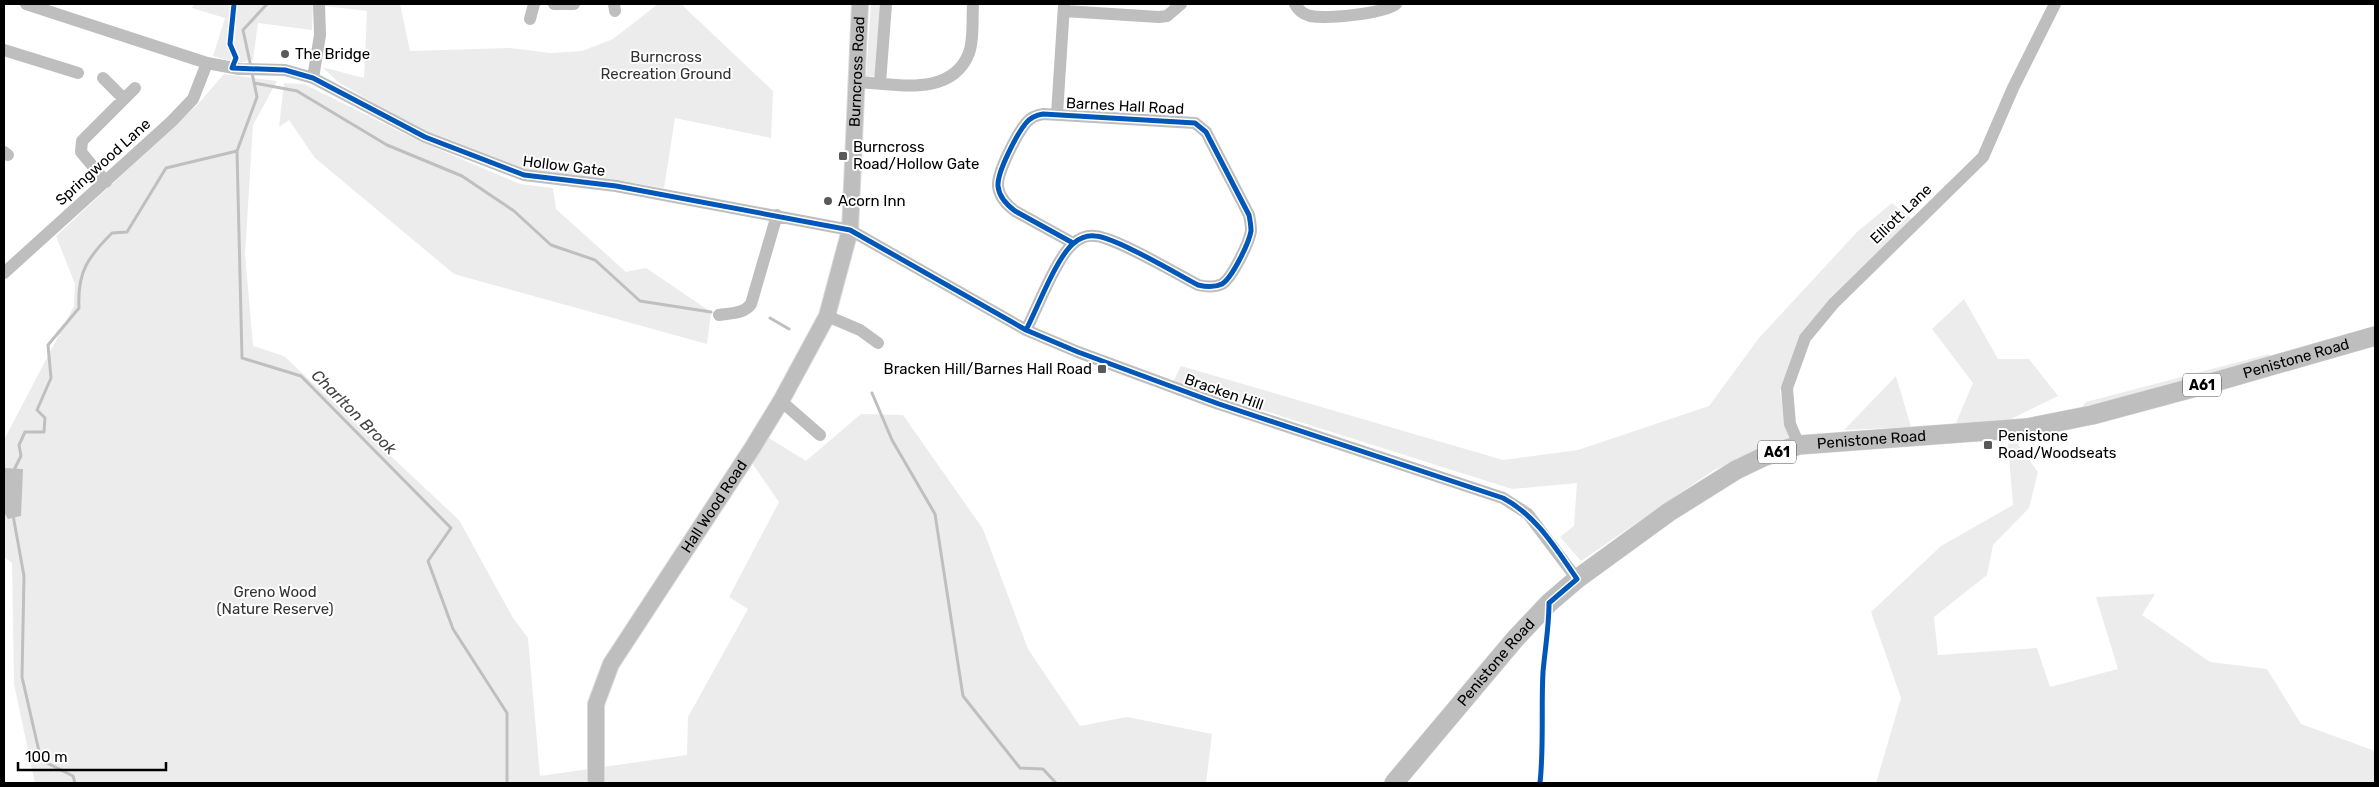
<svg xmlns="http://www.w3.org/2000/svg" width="2379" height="787" font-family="Rubik,sans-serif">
<rect width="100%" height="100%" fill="#fff"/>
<!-- green -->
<path fill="#ececec" d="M194,4H313L312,30L258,23L253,60L239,63L213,56L225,18L192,8Z
M324,4H400L410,51L510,48L551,53L582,51L613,39L658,4H681L773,91L771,138L675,118L664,188L623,181L526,173L424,133L338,82L322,67L364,78L367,11L324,6Z
M871,4H881L875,76L866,77Z
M224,74L277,81L253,125L245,254L253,346L284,356L459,520L513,618L528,638L540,776L687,755L688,717L748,609L729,597L779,502L752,463L769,438L806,461L861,414L903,415L983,529L1028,649L1080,726L1127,717L1212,734L1206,783H35L14,684L12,563L4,557V440L74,306L75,284L56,236L198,104Z
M284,83L304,84L419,141L520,184L553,188L556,209L626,272L646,268L711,312L707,344L454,274L315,158L289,120L279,127Z
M1892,203L1912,219L1832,296L1800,338L1780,391L1789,439L1714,470L1581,561L1560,537L1574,526L1577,483L1512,489L1173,382L1181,366L1503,460L1578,450L1709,406L1759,338L1857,232Z
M1964,299L1998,359H2029L2058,396L2009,420L1981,424L1956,423L1973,383L1932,329Z
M2269,354L2270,357L2249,364L2082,407L2086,402Z
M1896,376L1911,427L1844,430Z
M2017,443L2038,472L2029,508L1993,545L1987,575L1934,617L1938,655L2037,648L2050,687L2118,669L2096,597L2155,594L2142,615L2210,662L2267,669L2301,724L2375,751V783H1876L1901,698L1871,612L1941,546L2013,505L2008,444Z"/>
<!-- water -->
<path fill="#bfbfbf" d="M4,468L23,469L21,516L8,519L4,512Z"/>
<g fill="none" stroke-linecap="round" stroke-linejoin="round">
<!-- stream -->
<path stroke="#bfbfbf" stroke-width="3" d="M251,67L243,30L267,4
M252,73L257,97L237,151L242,358L301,376L451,528L428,561L453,629L507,713V783
M254,83L297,91L387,145L462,176L514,211L551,245L595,260L640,301L711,312
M770,318L789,329
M872,393L892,440L935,514L963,696L1020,768L1043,769L1056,783
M13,472L21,456L19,445L25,432H44L45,418L37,410L51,378L48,345L79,308C77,272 88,257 112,233L127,232L166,168L237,151
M13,515L24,576L22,677L41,760L73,776L75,783"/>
<defs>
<g id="major">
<path id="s1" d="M596,783V704L611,664L753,447L781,401L827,316L850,230L860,4"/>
</g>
<g id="highway">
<path id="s2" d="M1394,783L1515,639L1549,603L1577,579L1669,512L1736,470L1763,457L1799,445L2027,428L2092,415L2218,381L2375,336"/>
</g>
</defs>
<!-- major casing -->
<use href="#major" stroke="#dbdbdb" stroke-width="18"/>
<!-- highway casing -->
<use href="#highway" stroke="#dbdbdb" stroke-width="20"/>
<!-- minor -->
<path stroke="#bebebe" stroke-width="12" d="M26,4L207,63L239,69L285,70L313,78L425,137L524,175L616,186L850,230L1026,330L1078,352L1219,404L1503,498L1528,514L1577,579
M554,4H574
M614,4L615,11
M1295,4C1298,10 1303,14 1310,16C1326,19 1384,14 1396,4
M1064,11L1159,17L1167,16L1181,4
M530,19L534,4
M4,50L78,73
M103,78L124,99
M313,78L320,35L319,4
M855,82C893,83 951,99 969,53C974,39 972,19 973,4
M880,83L886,4
M1057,114L1064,5
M4,152L8,155
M106,182L81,152L82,141L135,88
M4,273L172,121L193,99L207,63
M719,315C730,313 744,314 751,304L777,215
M827,316L860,330L878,343
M1026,330C1037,309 1057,256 1074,243C1080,238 1087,235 1095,236C1115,237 1177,274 1198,285C1206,287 1214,288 1222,284C1232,278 1249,243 1251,231C1251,226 1250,220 1249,215L1206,132L1195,123L1043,114C1036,115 1031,117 1026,123C1017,134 997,172 998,186C999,197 1007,205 1015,211L1073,243
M781,401L820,435
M1799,445L1790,424L1787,388L1805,338L1834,303L1983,157L2013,88L2055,4"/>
<!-- major -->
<use href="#major" stroke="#bebebe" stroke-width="16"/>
<!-- highway -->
<use href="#highway" stroke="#bebebe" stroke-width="19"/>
<defs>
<path id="cycleway" d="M234,4L230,44L236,58L232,68L285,70L313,78L425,137L524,175L616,186L850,230L1026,330L1078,352L1219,404L1503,498C1537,516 1556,549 1577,579L1549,603C1549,627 1545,649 1543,672C1541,709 1544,746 1540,783
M1026,330C1037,309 1057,256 1074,243C1080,238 1087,235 1095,236C1115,237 1177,274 1198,285C1206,287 1214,288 1222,284C1232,278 1249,243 1251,231C1251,226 1250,220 1249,215L1206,132L1195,123L1043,114C1036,115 1031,117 1026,123C1017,134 997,172 998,186C999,197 1007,205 1015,211L1073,243"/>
</defs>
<!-- cycleway casing -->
<use href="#cycleway" stroke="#fff" stroke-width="8"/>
<!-- cycleway -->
<use href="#cycleway" stroke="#0057b8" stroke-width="5"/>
</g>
<!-- markers -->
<g fill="#595959" stroke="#fff" stroke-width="2">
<circle cx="285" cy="54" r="5"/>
<rect x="838" y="151" width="10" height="10" rx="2.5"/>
<circle cx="828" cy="201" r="5"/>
<rect x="1097" y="364" width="10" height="10" rx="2.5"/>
<rect x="1983" y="440" width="10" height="10" rx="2.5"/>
</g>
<g text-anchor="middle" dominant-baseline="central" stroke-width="4" stroke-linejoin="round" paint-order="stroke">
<!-- shield labels -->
<g fill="#fff" stroke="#4c4c4c" stroke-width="1">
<rect x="2183" y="373.5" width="38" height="23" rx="4"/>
<rect x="1758" y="440.5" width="38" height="23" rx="4"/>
</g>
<g font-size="14" font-weight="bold" fill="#000">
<text x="2202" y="385">A61</text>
<text x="1777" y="452">A61</text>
</g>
<!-- poi labels -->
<g font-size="15" fill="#000" stroke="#fff" text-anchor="start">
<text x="295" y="54">The Bridge</text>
<text x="853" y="147">Burncross<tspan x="853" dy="17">Road/Hollow Gate</tspan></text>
<text x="838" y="201">Acorn Inn</text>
<text x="1092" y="369" text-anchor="end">Bracken Hill/Barnes Hall Road</text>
<text x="1998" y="436">Penistone<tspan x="1998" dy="17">Road/Woodseats</tspan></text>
</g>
<!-- park labels -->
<g font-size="15" fill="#333" stroke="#fff">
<text x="666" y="57">Burncross<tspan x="666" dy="17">Recreation Ground</tspan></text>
<text x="275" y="592">Greno Wood<tspan x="275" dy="17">(Nature Reserve)</tspan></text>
</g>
<!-- street labels -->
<g font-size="15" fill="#000" stroke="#fff">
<text stroke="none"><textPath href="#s1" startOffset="779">Burncross Road</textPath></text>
<text transform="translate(1125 106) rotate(3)">Barnes Hall Road</text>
<text transform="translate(103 162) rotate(-42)">Springwood Lane</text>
<text transform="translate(564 166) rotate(7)">Hollow Gate</text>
<text transform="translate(1901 214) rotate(-44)">Elliott Lane</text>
<text stroke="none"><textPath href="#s2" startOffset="1042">Penistone Road</textPath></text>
<text transform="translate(1224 392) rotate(19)">Bracken Hill</text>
<text stroke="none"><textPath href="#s2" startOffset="608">Penistone Road</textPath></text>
<text stroke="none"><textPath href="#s1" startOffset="310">Hall Wood Road</textPath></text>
<text stroke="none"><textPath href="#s2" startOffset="158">Penistone Road</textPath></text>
</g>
<!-- water labels -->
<g font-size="16" font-style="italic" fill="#444" stroke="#fff">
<text transform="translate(354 412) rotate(45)">Charlton Brook</text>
</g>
</g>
<!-- border -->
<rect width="2379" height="787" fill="none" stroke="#000000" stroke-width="10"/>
<!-- scale -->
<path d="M18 762v8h148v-8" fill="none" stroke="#000000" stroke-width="2.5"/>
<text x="25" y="762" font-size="15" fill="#000000" stroke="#ffffff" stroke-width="4" paint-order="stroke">100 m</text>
</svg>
